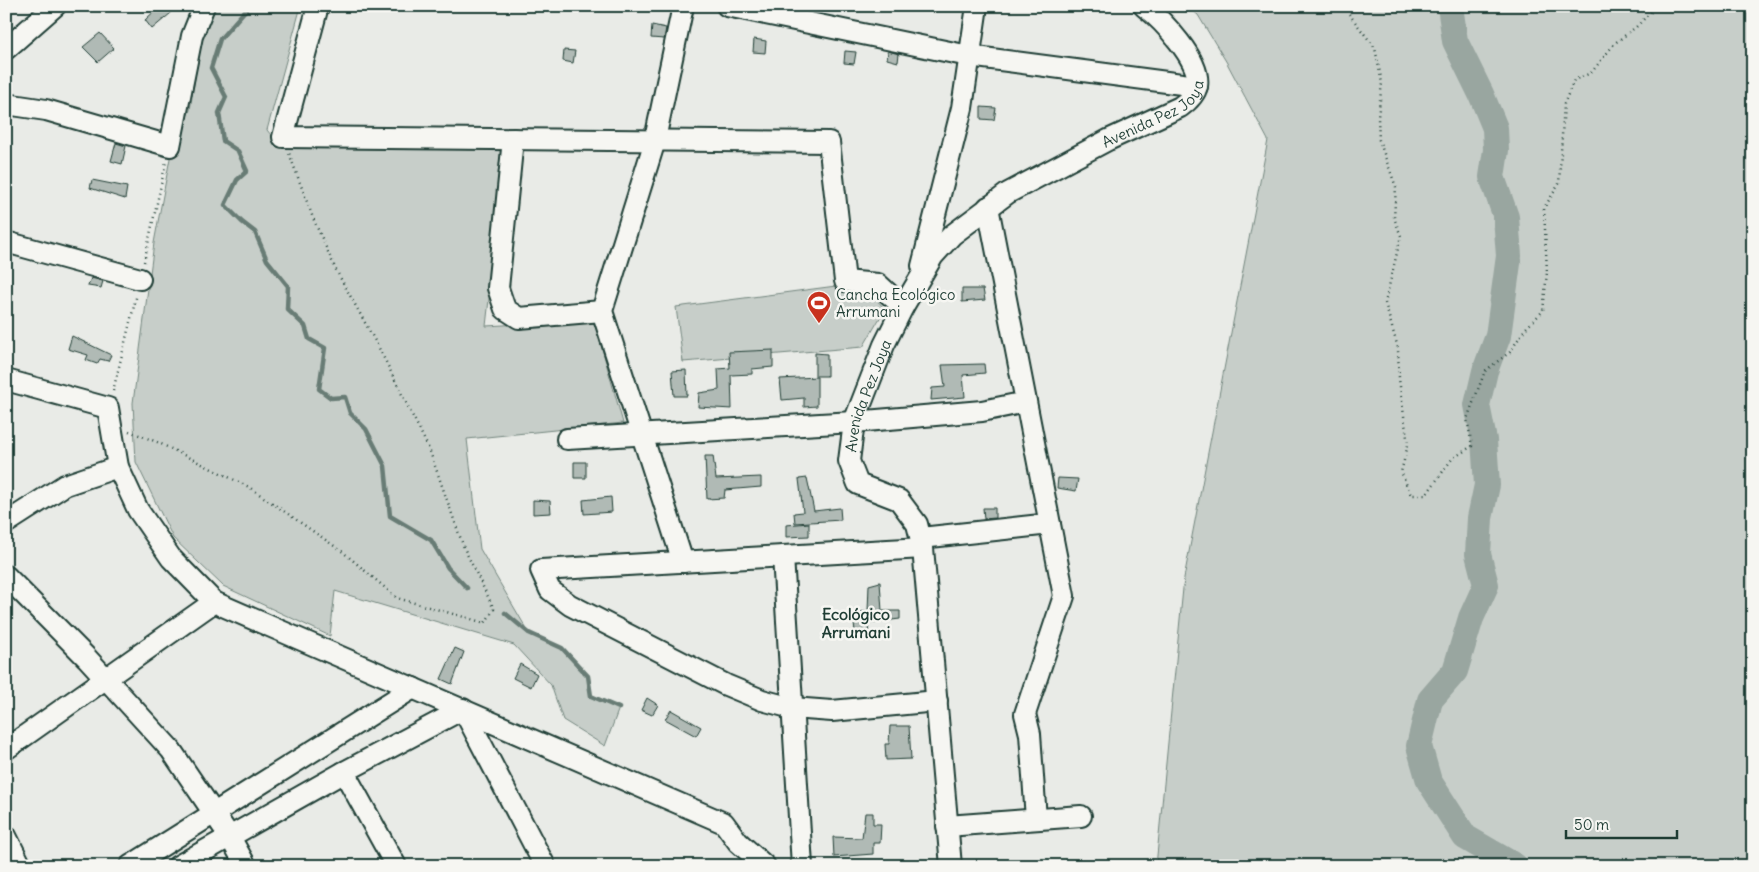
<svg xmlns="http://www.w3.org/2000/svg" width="1759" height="872" font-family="Delius,sans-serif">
<rect width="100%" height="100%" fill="#e9ebe7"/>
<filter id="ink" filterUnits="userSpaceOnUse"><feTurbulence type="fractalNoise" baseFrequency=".02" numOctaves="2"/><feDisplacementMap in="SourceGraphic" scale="10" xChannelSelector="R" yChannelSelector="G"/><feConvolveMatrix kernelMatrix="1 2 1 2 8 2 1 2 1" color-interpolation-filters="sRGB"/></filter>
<g filter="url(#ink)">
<!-- green -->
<path fill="#c7cec9" stroke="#73867e" d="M212,6H301L267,130L280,146L506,149L486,326L594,320L623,423L467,439L480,549L529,633L562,648L574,660L588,676L591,696L619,708L605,746L563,720L551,685L514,645L335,591L330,636L223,586L173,538L136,462L133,403L154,243L171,153L190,110L202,33Z
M1187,6H1753V866H1156L1184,578L1268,140L1227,63L1198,15Z
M836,286L872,295L885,309L863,347L683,362L676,307Z"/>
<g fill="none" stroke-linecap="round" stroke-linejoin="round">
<!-- stream -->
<path stroke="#687c75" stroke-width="4.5" d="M249,6L220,39L211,68L226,97L219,113L223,141L238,151L247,171L237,180L225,205L242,222L255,232L267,260L288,286L287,309L305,326L309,339L325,348L319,389L331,398L345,397L350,413L366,429L385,466L390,516L431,540L448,568L467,588
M505,613L529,633L562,648L588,676L591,696L619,708"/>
<!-- river -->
<path stroke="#99a6a0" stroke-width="26" d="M1450,6L1455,41L1481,94L1495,128L1496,150L1492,177L1506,217L1509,256L1498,336L1485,371L1477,405L1484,440L1487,485L1480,518L1478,554L1486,585L1471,618L1455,671L1430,700L1419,746L1429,781L1465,837L1515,866"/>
</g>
<!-- building -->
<path fill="#b0bab5" stroke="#1f3d34" d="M160,6H164L171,13L152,29L145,20Z
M652,25L666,28L664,39L651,38Z
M100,33L114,48L98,62L83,47Z
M754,39L766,41L765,53L753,52Z
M564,50L575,51L573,63L563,61Z
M845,51L856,52L854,64L844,63Z
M888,51L899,54L898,62L887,59Z
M981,107L996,108L994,120L981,119Z
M116,143L126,146L122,164L111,161Z
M92,180L127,187L125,199L90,188Z
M91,278L103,281L101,288L88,286Z
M962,289H983L985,300L962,302Z
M72,336L111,355L108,361L100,359L97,364L86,360L88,355L68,349Z
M773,350V367L752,369V374L731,375L732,409L698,407L699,393L719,390L718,369L730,368L729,352Z
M815,353L827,354V376H815Z
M984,364L985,373L963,375L965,397L931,400L932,388L945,387L942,365Z
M686,370L687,396H674L672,371Z
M817,377V406L804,407V398L782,400L780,379Z
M705,456H713L716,479L761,477V487L725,490L724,498L707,499Z
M574,462H586V478H574Z
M807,478L814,511L840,508L841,520L795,523L794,513L803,512L799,479Z
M1058,478L1078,479L1076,491L1057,488Z
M611,497L612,512L584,514L583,500Z
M533,500L550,501L551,513L533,514Z
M983,508H995V518L984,519Z
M809,523V536L786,537V525Z
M880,582L882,611H900V619L868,623L869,639L856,641L853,613L868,611L869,585Z
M455,648L464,652L452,684L441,679Z
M520,664L537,674L531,687L513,678Z
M647,698L658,705L652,715L641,710Z
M671,710L701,727L696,736L665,719Z
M890,726H909L911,759L886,760L885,744H889Z
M865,813H873V824H881L880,843H873V854L834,857L833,837L862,838Z"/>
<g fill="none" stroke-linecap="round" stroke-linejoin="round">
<defs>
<g id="minor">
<path d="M318,6L283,137L829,142L845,281L878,284L903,307"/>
<path d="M727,6L969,56L1197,86"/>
<path d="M6,49L55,6"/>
<path d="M6,104L46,110L170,146L192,36L204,6"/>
<path d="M513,139L498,288L505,309L519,318L602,311"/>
<path d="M988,207L1064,596L1025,714L1030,734L1036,819"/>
<path d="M6,242L140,279"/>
<path d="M922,266L962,108L977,6"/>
<path d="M6,380L108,408L118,467L138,510L171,558L214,602L724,823L738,842L765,866"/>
<path d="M567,439L854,422L982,411L1026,402"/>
<path d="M6,523L65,485L118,467"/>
<path d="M921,538L1050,524"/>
<path d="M923,548L541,570L550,590L570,605L726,685L762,700L792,708L832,711L937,701"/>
<path d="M783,556L802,866"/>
<path d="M683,562L602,311L654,144L683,6"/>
<path d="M6,576L87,658L171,750L230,837L246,866"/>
<path d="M6,749L214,602"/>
<path d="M344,772L396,866"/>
<path d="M947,826L1081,816"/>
<path d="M6,836L21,866"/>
<path d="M130,866L413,688"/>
<path d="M178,866L344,772L463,709L545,866"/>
<path id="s1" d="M951,866L923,548L917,524L899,500L858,484L849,461L854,422L884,345L903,307L933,256L952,235L1008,193L1108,140L1180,107C1187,102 1195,95 1197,86C1202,61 1162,20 1144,6"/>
</g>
</defs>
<!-- minor casing -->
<use href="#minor" stroke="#1f3d34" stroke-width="24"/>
<!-- path -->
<path stroke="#1f3d34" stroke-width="2.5" stroke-dasharray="1 4" stroke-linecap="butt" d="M1343,6L1375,48L1382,83L1378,117L1379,140L1396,187L1394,218L1401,236L1385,303L1398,348L1399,379L1408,445L1401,472L1411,495H1426L1452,459L1472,446L1467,419L1485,371L1510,352L1525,329L1543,311L1547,272L1544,208L1559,184L1564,104L1574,80L1591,73L1615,43L1636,27L1657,6
M144,262L166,162
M113,391L137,294
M129,431L157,442L249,487L343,552L397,598L485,623L494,609L464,548L429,449L380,350L336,270L313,218L289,153"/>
<!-- minor -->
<use href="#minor" stroke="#f6f6f2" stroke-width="20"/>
</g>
</g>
<!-- icons -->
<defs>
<symbol id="stadium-pin" viewBox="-11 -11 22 30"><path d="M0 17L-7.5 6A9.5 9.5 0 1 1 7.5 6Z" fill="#c8321e" stroke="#f6f6f2"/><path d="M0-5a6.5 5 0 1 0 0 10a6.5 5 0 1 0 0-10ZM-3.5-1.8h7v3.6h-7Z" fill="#fff"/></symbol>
</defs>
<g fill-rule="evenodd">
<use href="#stadium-pin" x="805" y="289" width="28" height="38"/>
</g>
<g text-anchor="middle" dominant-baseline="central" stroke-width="5" stroke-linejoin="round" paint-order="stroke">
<!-- street labels -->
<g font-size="15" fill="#1f3d34" stroke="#f6f6f2">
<text stroke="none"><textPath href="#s1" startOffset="931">Avenida Pez Joya</textPath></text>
<text stroke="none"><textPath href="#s1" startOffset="511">Avenida Pez Joya</textPath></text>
</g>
<!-- poi labels -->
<g font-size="15" fill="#1f3d34" stroke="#f6f6f2" text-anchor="start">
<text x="836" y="294">Cancha Ecológico<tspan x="836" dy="17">Arrumani</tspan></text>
</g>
<!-- neighbourhood labels -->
<g font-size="16" font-weight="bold" fill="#1f3d34" stroke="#f6f6f2">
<text x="856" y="614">Ecológico<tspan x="856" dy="18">Arrumani</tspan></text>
</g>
</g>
<!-- margin -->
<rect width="1759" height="872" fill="none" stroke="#f6f6f2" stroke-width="25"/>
<rect x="12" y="12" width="1734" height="847" fill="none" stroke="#1f3d34" stroke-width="2" filter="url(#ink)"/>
<!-- scale -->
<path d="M1566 830v8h111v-8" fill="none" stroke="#1f3d34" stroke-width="2.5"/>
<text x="1574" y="830" font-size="15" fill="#1f3d34" stroke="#f6f6f2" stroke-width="4" paint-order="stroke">50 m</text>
</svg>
